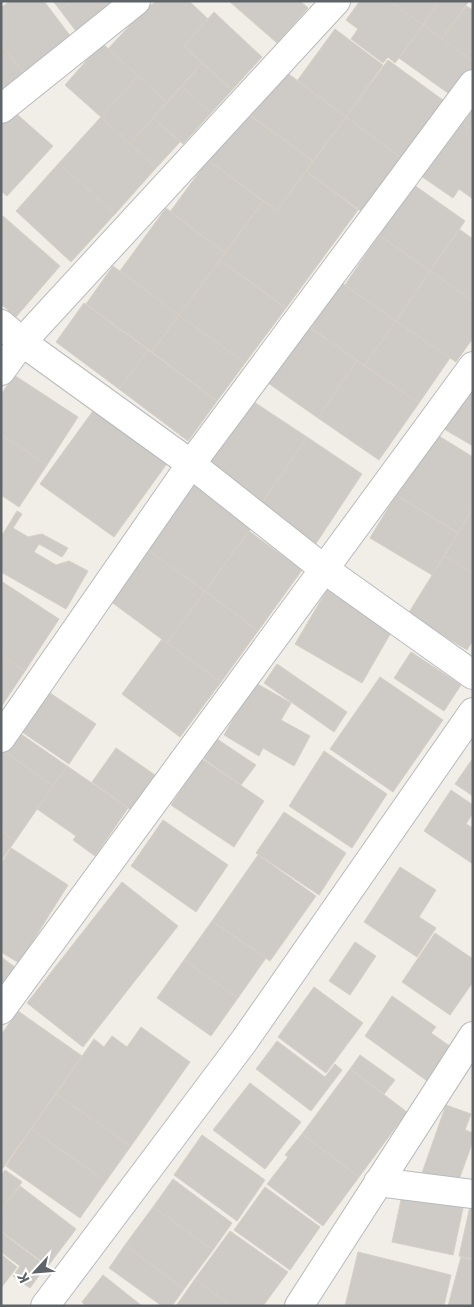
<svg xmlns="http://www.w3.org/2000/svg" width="474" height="1307" font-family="Commissioner,sans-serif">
<rect width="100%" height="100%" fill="#f1eee7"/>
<!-- building -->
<path fill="#cecbc6" stroke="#d6cfc5" d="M10,1H44L74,41L27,77L1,44V8Z
M53,1H71L60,10Z
M71,1H115L76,31L60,10Z
M157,1H189L208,19L184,46L202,63L167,102L108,49L145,9Z
M229,1H300L308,8L277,43Z
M360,1H389L423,25L395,63L388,57L383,63L351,39L358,29L346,20Z
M389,1H439L423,25Z
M439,1H469L442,39L423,25Z
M466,6L473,10V61L442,39Z
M214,12L262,57L232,90L184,46Z
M423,25L473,61V67L452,96L399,58Z
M335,29L383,65L346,117L297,81Z
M102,43L138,76L101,117L65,85Z
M1,44L27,77L1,97Z
M388,60L447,103L404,160L346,117Z
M202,63L232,90L211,113L182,86Z
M282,69L346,117L313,161L249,114Z
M138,76L167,102L130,144L101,117Z
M182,86L211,113L183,144L153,118Z
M473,103V130L460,121Z
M11,109L53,146L7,196L1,191V120Z
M244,111L313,161L277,211L208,160Z
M101,117L156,168L115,214L59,163Z
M346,117L404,160L365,214L306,171Z
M153,118L180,142L156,168L130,144Z
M460,121L473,130V199L459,189L453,198L421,176Z
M208,160L263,201L225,253L170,212Z
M59,163L115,214L71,262L16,211Z
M306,171L358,210L286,308L220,260L263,201L277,211Z
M414,185L465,221L430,271L379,235Z
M166,208L225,253L179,315L120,271Z
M3,216L60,266L16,317L1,304V219Z
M459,229L473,239V301L430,271Z
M379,235L430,271L396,321L345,285Z
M220,260L286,308L245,363L179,315Z
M113,266L179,315L152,352L86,304Z
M430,271L473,301V338L456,362L396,321Z
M342,283L396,321L364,366L311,328Z
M84,303L148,350L119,389L56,342Z
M179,315L245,363L217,401L152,352Z
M396,321L450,358L419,403L364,366Z
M307,326L357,360L318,418L268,383Z
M148,350L217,401L188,441L119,389Z
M357,360L419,403L379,460L318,418Z
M14,375L78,417L47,465L1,435V395Z
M471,381H473V446L444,429Z
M251,400L307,437L262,503L206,466Z
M98,404L171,458L114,537L40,484Z
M434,433L473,457V508L458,533L396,495Z
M1,435L47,465L19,507L1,495Z
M307,437L362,474L315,545L262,503Z
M192,481L253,526L205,591L144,547Z
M396,495L458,533L432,575L370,538Z
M473,508V573L444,556Z
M17,511L22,514L13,528L28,537L42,534L68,548L62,557L39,544L34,552L56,565L69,561L88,571L66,609L1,572V537Z
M249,531L302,570L258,631L205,591Z
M144,547L205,591L167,643L106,598Z
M444,556L473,573V640L467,650L408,614Z
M1,581L59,619L25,671L1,655Z
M327,590L393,629L362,683L295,644Z
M205,591L258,631L221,682L167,643Z
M162,639L221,682L180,737L122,694Z
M411,652L461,685L444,711L394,678Z
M1,655L25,671L1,707Z
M277,664L347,712L334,732L264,683Z
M380,677L443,720L393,792L330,749Z
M254,682L291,703L281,720L310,736L294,766L263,748L259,756L224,735Z
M50,693L96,724L69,764L22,732Z
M18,732L67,766L53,786L4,751Z
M217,739L256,765L241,785L204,759Z
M116,748L155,775L131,810L92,782Z
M4,751L53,786L15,841L1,831V755Z
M324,751L387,794L352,848L289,806Z
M473,758V796L455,784Z
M202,759L264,801L234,847L171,805Z
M67,766L128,808L95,856L73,840L76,836L37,809Z
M451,790L473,805V813L466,824L473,828V864L424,831Z
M284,812L346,853L319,895L256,853Z
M163,820L228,865L196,912L131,866Z
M1,831L15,841L1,861Z
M11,848L68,885L19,963L1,952V864Z
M258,855L316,896L270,961L212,921Z
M400,867L436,890L419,917L436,928L417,957L364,922Z
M122,882L178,926L83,1047L27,1003Z
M212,921L266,958L238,998L184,960Z
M435,933L473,959V982L450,1015L402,982Z
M355,942L376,956L350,995L329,981Z
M1,957L15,967L1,986Z
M184,960L238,998L211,1036L157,998Z
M314,987L363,1023L326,1073L278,1037Z
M392,996L436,1027L431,1033L454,1049L430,1083L365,1036Z
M18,1011L82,1056L1,1171V1035Z
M141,1027L190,1062L131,1146L56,1094L94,1039L104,1047L112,1036L127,1047Z
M277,1041L325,1077L335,1064L342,1070L311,1111L256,1069Z
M360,1055L395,1080L384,1094L350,1069Z
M350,1069L407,1112L359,1177L302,1134Z
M250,1083L301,1122L265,1169L213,1130Z
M56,1094L131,1146L106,1181L31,1129Z
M446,1105L471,1114L465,1130L473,1133V1141L457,1185L422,1173Z
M31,1129L106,1181L80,1218L6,1166Z
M302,1134L359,1177L323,1226L267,1184L288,1157L285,1155Z
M202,1135L265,1180L237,1221L174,1175Z
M5,1170L22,1182L1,1210V1175Z
M173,1179L232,1223L213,1250L153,1207Z
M20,1186L76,1229L48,1266L1,1231V1210Z
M404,1186L465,1199L453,1255L392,1242Z
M265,1187L320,1227L290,1270L234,1230Z
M471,1202H473V1259L459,1256Z
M153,1207L213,1250L184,1289L125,1245Z
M230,1231L288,1272L263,1306H231L195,1279Z
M1,1232L46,1266L30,1288L13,1276L20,1266L1,1252Z
M125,1245L184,1289L172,1306H162L109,1268Z
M358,1252L451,1275L444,1306H345Z
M1,1254L17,1267L1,1288Z
M461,1257L473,1260V1306H448Z
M103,1275L142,1306H86L82,1302Z
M195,1279L231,1306H176Z"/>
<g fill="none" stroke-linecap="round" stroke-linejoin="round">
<defs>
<path id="street" d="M1,109L136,1
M1,324L22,342L191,464L324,569L473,675
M1,371L22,342L336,1
M1,738L191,464L473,84
M1,1010L473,366
M378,1182L473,1194
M45,1306L244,1041L473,712
M299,1306L473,1036"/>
</defs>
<!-- street casing -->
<use href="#street" stroke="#b7bbbe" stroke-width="30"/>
<!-- street -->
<use href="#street" stroke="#fff" stroke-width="28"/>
</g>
<!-- border -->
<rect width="474" height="1307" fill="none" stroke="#5e6468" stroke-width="5"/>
<!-- north arrow -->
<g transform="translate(35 1272) rotate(244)" stroke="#ffffff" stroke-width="4" paint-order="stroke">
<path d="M0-4L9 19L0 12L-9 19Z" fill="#5e6468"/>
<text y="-8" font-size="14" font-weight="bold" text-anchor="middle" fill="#5e6468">K</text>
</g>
</svg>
